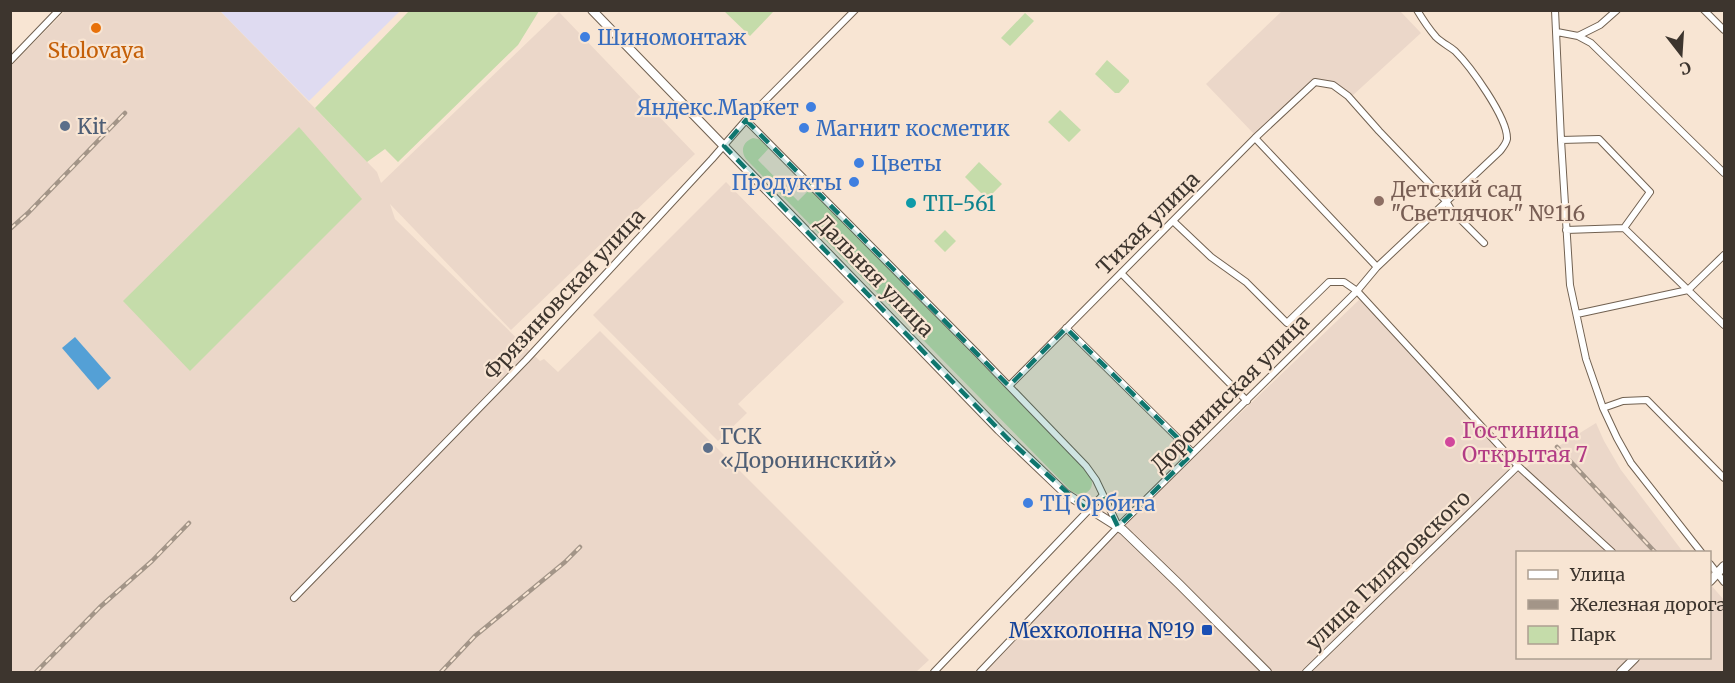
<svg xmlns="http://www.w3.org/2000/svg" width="1735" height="683" font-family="Merriweather,serif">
<rect width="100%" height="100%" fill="#f8e5d3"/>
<!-- commercial -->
<path fill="#dfdbf1" d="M220,11H400L309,101Z"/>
<!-- industrial -->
<path fill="#ebd7c9" d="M65,11H220L377,172L381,183L559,12L695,154L511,330L390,204L395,219L540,361L544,359L558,372L600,331L929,660L916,672H11L10,67Z
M1282,11H1400L1421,33L1352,96L1333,83L1323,80H1315L1255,135L1206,84Z
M726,182L844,302L738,404L747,413L718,441L593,315Z
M1360,299L1519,473L1533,462L1596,423L1604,441L1621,470L1683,552H1518V658H1710V584L1724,600V672H984L1135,514Z"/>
<!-- green -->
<path fill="#c5dcaa" d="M772,10L773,12L750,36L724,11Z
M409,11H539L518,45L398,162L385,149L367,162L315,108Z
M1025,13L1034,21L1010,46L1001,38Z
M1107,60L1129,80V82L1119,93H1115L1095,74Z
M1060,110L1081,130L1069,142L1048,122Z
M299,127L362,199L190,371L123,301Z
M753,138L762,140L770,147L758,160L798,201L810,189L1089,473C1095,484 1092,493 1079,495L1071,491L746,159C740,150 743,142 753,138Z
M979,162L1002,184L987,199L965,177Z
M945,230L956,241L945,252L934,241Z"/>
<!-- water -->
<path fill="#54a0d6" d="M75,337L111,378L98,390L62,348Z"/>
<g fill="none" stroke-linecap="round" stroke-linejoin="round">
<defs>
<path id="street" d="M1555,10L1561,140L1570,285L1586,359L1603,408L1617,438L1631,463L1701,552
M1704,10L1724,30
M1557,32L1578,36L1591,43L1724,173
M1578,36L1600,25L1617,10
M10,61L59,10
M746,120L979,355L1086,466L1096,480L1118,526
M1255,138L1377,267
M1561,140L1599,139L1650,192L1624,228
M1173,221L1211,257L1246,282L1287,323L1329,282H1344L1357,291L1518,466L1612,552
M1566,230L1624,228L1724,325
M1121,273L1247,401
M1577,314L1688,290L1724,255
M1066,328L1193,453
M1009,386L1255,138L1315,82L1333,85L1348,96L1379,131L1446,201L1452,211L1484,243
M1603,408L1623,401L1647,400L1724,478
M1710,564L1724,582
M294,598L526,360L712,159L746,120L855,10
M934,672L1103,495
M980,672L1118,527L1357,291L1377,267L1500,151C1503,147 1506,144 1507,139C1508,118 1470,66 1455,51C1449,46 1442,43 1436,37C1429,29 1423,20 1417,10
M1306,672L1518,466"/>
<path id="secondary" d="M592,10L999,430L1066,494L1123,530L1179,584L1267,672
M1710,581L1724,566
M1621,672L1635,658"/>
</defs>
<!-- street casing -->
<use href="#street" stroke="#716151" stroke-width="8"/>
<!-- secondary casing -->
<use href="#secondary" stroke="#716151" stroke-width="10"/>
<!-- street -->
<use href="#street" stroke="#fff" stroke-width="6"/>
<!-- secondary -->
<use href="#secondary" stroke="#fff" stroke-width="8"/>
<defs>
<path id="rail" d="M10,229L28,213L125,113
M1557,447L1655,552
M36,672L100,607L152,561L189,523
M441,672L475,636L565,562L580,547"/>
</defs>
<!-- rail casing -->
<use href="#rail" stroke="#a39588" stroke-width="4.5"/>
<!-- rail -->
<use href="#rail" stroke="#f8e5d3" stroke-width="2" stroke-dasharray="7" stroke-linecap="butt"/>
</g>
<!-- marked area -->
<path fill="#0f766e" fill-opacity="0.2" stroke="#0f766e" stroke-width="4.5" stroke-dasharray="12 8" stroke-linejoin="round" d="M746,120L1009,386L1066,328L1193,453L1118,527L1103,495L1089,510L1081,505L1009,440L724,146Z"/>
<!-- markers -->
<circle fill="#e8710a" stroke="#f8e5d3" stroke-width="2" cx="96" cy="28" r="6"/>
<g fill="#3f7fe0" stroke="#f8e5d3" stroke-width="2">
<circle cx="585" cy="37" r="6"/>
<circle cx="811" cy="107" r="6"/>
<circle cx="804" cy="128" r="6"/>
<circle cx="859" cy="163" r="6"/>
<circle cx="854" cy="182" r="6"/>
<circle cx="1028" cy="503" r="6"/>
</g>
<g fill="#5c6f8a" stroke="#f8e5d3" stroke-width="2">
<circle cx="65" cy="126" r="6"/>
<circle cx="708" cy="448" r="6"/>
</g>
<circle fill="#8d6e63" stroke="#f8e5d3" stroke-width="2" cx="1379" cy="201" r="6"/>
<circle fill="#0f9aa8" stroke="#f8e5d3" stroke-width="2" cx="911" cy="203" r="6"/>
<circle fill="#d1479c" stroke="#f8e5d3" stroke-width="2" cx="1450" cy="442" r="6"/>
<rect fill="#1a4fb4" stroke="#f8e5d3" stroke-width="2" x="1201" y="624" width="12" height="12" rx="3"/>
<g text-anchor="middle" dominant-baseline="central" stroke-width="4.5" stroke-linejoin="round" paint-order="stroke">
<!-- shop labels -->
<g font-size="21" fill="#366cbe" stroke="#f8e5d3" text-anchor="start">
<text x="597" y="37">Шиномонтаж</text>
<text x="799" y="107" text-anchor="end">Яндекс.Маркет</text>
<text x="816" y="128">Магнит косметик</text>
<text x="871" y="163">Цветы</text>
<text x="842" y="182" text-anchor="end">Продукты</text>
<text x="1040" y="503">ТЦ Орбита</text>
</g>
<!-- food labels -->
<g font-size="21" fill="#c56008" stroke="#f8e5d3">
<text x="96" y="50">Stolovaya</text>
</g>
<!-- service labels -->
<g font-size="21" fill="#4e5e75" stroke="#f8e5d3" text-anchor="start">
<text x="77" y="126">Kit</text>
<text x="720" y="436">ГСК<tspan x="720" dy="24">«Доронинский»</tspan></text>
</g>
<!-- education labels -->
<g font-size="21" fill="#785e54" stroke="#f8e5d3" text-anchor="start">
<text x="1391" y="189">Детский сад<tspan x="1391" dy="24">"Светлячок" №116</tspan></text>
</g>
<!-- culture labels -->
<g font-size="21" fill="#0d838f" stroke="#f8e5d3" text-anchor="start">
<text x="923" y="203">ТП-561</text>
</g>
<!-- street labels -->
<g font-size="21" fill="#3d352e" stroke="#f8e5d3">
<text transform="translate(1148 223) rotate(-45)">Тихая улица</text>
<text transform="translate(875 276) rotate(46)">Дальняя улица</text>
<text transform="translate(564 294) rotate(-47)">Фрязиновская улица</text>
<text transform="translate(1230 393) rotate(-45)">Доронинская улица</text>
<text transform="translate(1388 570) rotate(-44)">улица Гиляровского</text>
</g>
<!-- hotel labels -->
<g font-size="21" fill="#b23c85" stroke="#f8e5d3" text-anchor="start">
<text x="1462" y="430">Гостиница<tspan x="1462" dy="24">Открытая 7</tspan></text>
</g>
<!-- transit labels -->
<g font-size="21" fill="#164399" stroke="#f8e5d3" text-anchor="end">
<text x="1195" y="630">Мехколонна №19</text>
</g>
</g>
<!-- border -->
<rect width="1735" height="683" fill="none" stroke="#3d352e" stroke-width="24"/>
<!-- legend -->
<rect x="1516" y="551" width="195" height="108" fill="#f8e5d3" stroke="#ad9f91" stroke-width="1.5"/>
<rect x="1528" y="570" width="30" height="9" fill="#ffffff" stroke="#ad9f91" stroke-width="1.5"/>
<text x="1570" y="581" font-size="18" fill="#3d352e">Улица</text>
<rect x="1528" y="600" width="30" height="9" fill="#a39588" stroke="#ad9f91" stroke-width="1.5"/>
<text x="1570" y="611" font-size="18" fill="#3d352e">Железная дорога</text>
<rect x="1528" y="626" width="30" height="18" fill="#c5dcaa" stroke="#ad9f91" stroke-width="1.5"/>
<text x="1570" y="641" font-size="18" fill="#3d352e">Парк</text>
<!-- north arrow -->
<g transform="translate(1681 54) rotate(163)" stroke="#f8e5d3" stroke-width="4.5" paint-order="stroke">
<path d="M0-4.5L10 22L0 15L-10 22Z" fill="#3d352e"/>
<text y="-9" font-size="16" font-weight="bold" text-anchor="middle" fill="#3d352e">С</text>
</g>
</svg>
